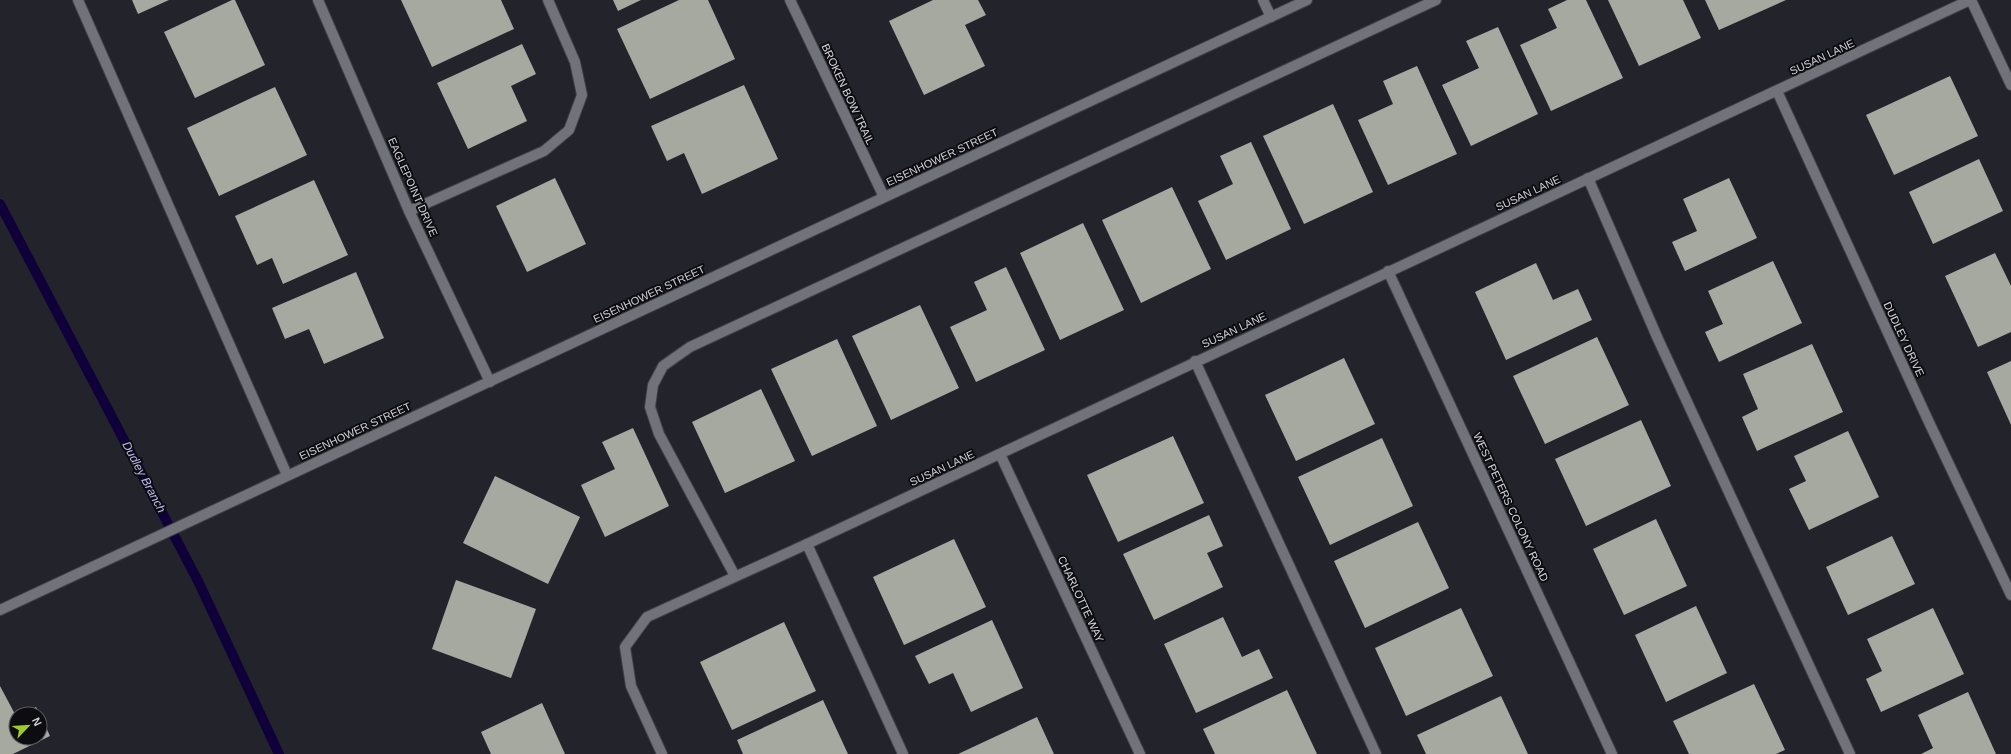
<svg xmlns="http://www.w3.org/2000/svg" width="2011" height="754" font-family="Helvetica,sans-serif">
<rect width="100%" height="100%" fill="#23242b"/>
<g fill="none" stroke-linecap="round" stroke-linejoin="round">
<!-- stream -->
<path stroke="#10003a" stroke-width="10" d="M0,204L198,581L279,754"/>
</g>
<!-- building -->
<path fill="#a5a9a0" d="M132,0H169L138,14Z
M232,0H235L265,65L195,98L164,32Z
M401,0H501L514,29L432,67Z
M613,0H641L618,11Z
M679,0H708L735,59L650,99L617,29Z
M933,0H978L986,15L965,25L985,66L924,95L889,21Z
M1567,0H1586L1623,78L1551,111L1520,45L1557,28L1548,9Z
M1608,0H1683L1701,38L1639,66Z
M1705,0H1786L1719,30Z
M1498,27L1538,114L1471,146L1442,85L1479,68L1466,41Z
M522,44L536,74L511,86L527,121L468,149L437,83Z
M1417,66L1457,154L1388,185L1358,120L1393,104L1383,81Z
M1950,76L1978,136L1894,175L1866,115Z
M744,85L778,159L702,194L684,153L667,161L651,126Z
M275,87L307,155L219,196L187,128Z
M1333,104L1373,192L1304,224L1263,136Z
M1251,142L1291,229L1226,260L1198,201L1233,184L1220,156Z
M1979,159L2003,211L1933,244L1909,192Z
M555,178L586,244L527,272L496,206Z
M1729,178L1757,238L1685,271L1672,242L1697,231L1683,199Z
M314,180L348,255L283,284L272,258L257,265L235,216Z
M1172,187L1211,269L1141,303L1102,220Z
M1083,223L1124,310L1060,340L1020,253Z
M1995,253L2011,286V332L1978,347L1945,276Z
M1773,261L1802,323L1719,362L1705,332L1723,324L1708,291Z
M1536,263L1553,300L1578,289L1592,320L1506,360L1475,292Z
M1006,267L1045,350L976,382L950,327L987,310L974,282Z
M356,272L384,338L324,364L309,329L285,339L272,308Z
M920,305L959,388L891,420L852,336Z
M1597,337L1629,405L1545,444L1513,376Z
M837,339L877,426L812,456L771,369Z
M1812,344L1843,412L1757,451L1742,417L1758,409L1743,374Z
M1344,358L1375,424L1296,461L1265,395Z
M2011,361V425L1987,372Z
M761,389L795,461L725,493L692,422Z
M1641,420L1671,486L1586,526L1555,459Z
M633,428L669,506L605,537L581,485L615,469L602,442Z
M1848,431L1879,497L1809,530L1789,489L1806,481L1794,456Z
M1173,436L1204,503L1118,542L1087,475Z
M1382,438L1413,506L1330,545L1298,477Z
M495,476L580,517L548,584L463,543Z
M1209,515L1223,546L1207,553L1223,587L1154,620L1123,554Z
M1656,519L1687,586L1624,615L1593,549Z
M1418,522L1449,588L1365,628L1334,561Z
M1892,536L1915,584L1848,615L1826,567Z
M954,539L986,607L904,645L873,577Z
M456,580L536,609L511,678L432,649Z
M1696,606L1727,673L1666,702L1635,635Z
M1461,608L1493,676L1406,716L1375,648Z
M1933,608L1964,674L1881,712L1866,679L1882,671L1867,639Z
M1223,617L1242,657L1259,649L1273,678L1196,713L1164,644Z
M992,620L1023,688L971,712L953,673L929,684L915,656Z
M784,622L816,691L732,730L700,662Z
M1754,684L1785,750L1776,754H1689L1673,721Z
M0,686L16,716V738H40V714L50,736L13,754H0Z
M1287,690L1317,754H1215L1203,729Z
M1968,692L1996,754H1921L1933,748L1918,715Z
M1501,696L1528,754H1426L1417,735Z
M823,700L848,754H743L737,740Z
M542,703L565,754H491L481,732Z
M36,707L40,714H21Z
M1037,717L1054,754H958Z"/>
<g fill="none" stroke-linecap="round" stroke-linejoin="round">
<defs>
<path id="service" d="M78,0L287,475
M1971,0L2011,85
M1588,178L1658,339L1850,754
M409,211L544,151L569,130L582,95L575,62L548,0
M1195,361L1376,754
M807,544L903,754
M735,576L659,434L650,407L653,385L663,366L690,347L1436,0"/>
<path id="minor" d="M318,0L409,211L490,382
M790,0L884,197
M1263,0L1271,17
M1777,91L1927,418L2011,595
M1388,271L1612,754
M1000,454L1140,754
M662,754L631,686L625,647L647,617L807,544L1970,0"/>
<path id="tertiary" d="M0,610L1307,0"/>
</defs>
<!-- service casing -->
<use href="#service" stroke="#404047" stroke-width="12"/>
<!-- minor casing -->
<use href="#minor" stroke="#404047" stroke-width="12"/>
<!-- tertiary casing -->
<use href="#tertiary" stroke="#404047" stroke-width="12"/>
<!-- service -->
<use href="#service" stroke="#72727b" stroke-width="10"/>
<!-- minor -->
<use href="#minor" stroke="#72727b" stroke-width="10"/>
<!-- tertiary -->
<use href="#tertiary" stroke="#72727b" stroke-width="10"/>
</g>
<g text-anchor="middle" dominant-baseline="central" stroke-width="4" stroke-linejoin="round" paint-order="stroke">
<!-- street labels -->
<g font-size="11" fill="#d1d1d7" stroke="#0d0d11">
<text transform="translate(1822 57) rotate(-25)">SUSAN LANE</text>
<text transform="translate(848 94) rotate(65)">BROKEN BOW TRAIL</text>
<text transform="translate(942 157) rotate(-25)">EISENHOWER STREET</text>
<text transform="translate(413 187) rotate(66)">EAGLEPOINT DRIVE</text>
<text transform="translate(1528 193) rotate(-25)">SUSAN LANE</text>
<text transform="translate(649 294) rotate(-25)">EISENHOWER STREET</text>
<text transform="translate(1234 330) rotate(-25)">SUSAN LANE</text>
<text transform="translate(1904 339) rotate(65)">DUDLEY DRIVE</text>
<text transform="translate(355 431) rotate(-25)">EISENHOWER STREET</text>
<text transform="translate(942 468) rotate(-25)">SUSAN LANE</text>
<text transform="translate(1511 507) rotate(65)">WEST PETERS COLONY ROAD</text>
<text transform="translate(1081 599) rotate(65)">CHARLOTTE WAY</text>
</g>
<!-- water labels -->
<g font-size="12" font-style="italic" fill="#bcbcf5" stroke="#0d0d11">
<text transform="translate(144 477) rotate(62)">Dudley Branch</text>
</g>
</g>
<!-- north arrow -->
<g transform="translate(28 726) rotate(65)"><circle r="19" fill="#0d0d11" stroke="#5b5b60"/>
<path d="M0-3L7 15L0 10L-7 15Z" fill="#9eca2e"/>
<text y="-6" font-size="11" font-weight="bold" text-anchor="middle" fill="#d1d1d7">N</text>
</g>
</svg>
